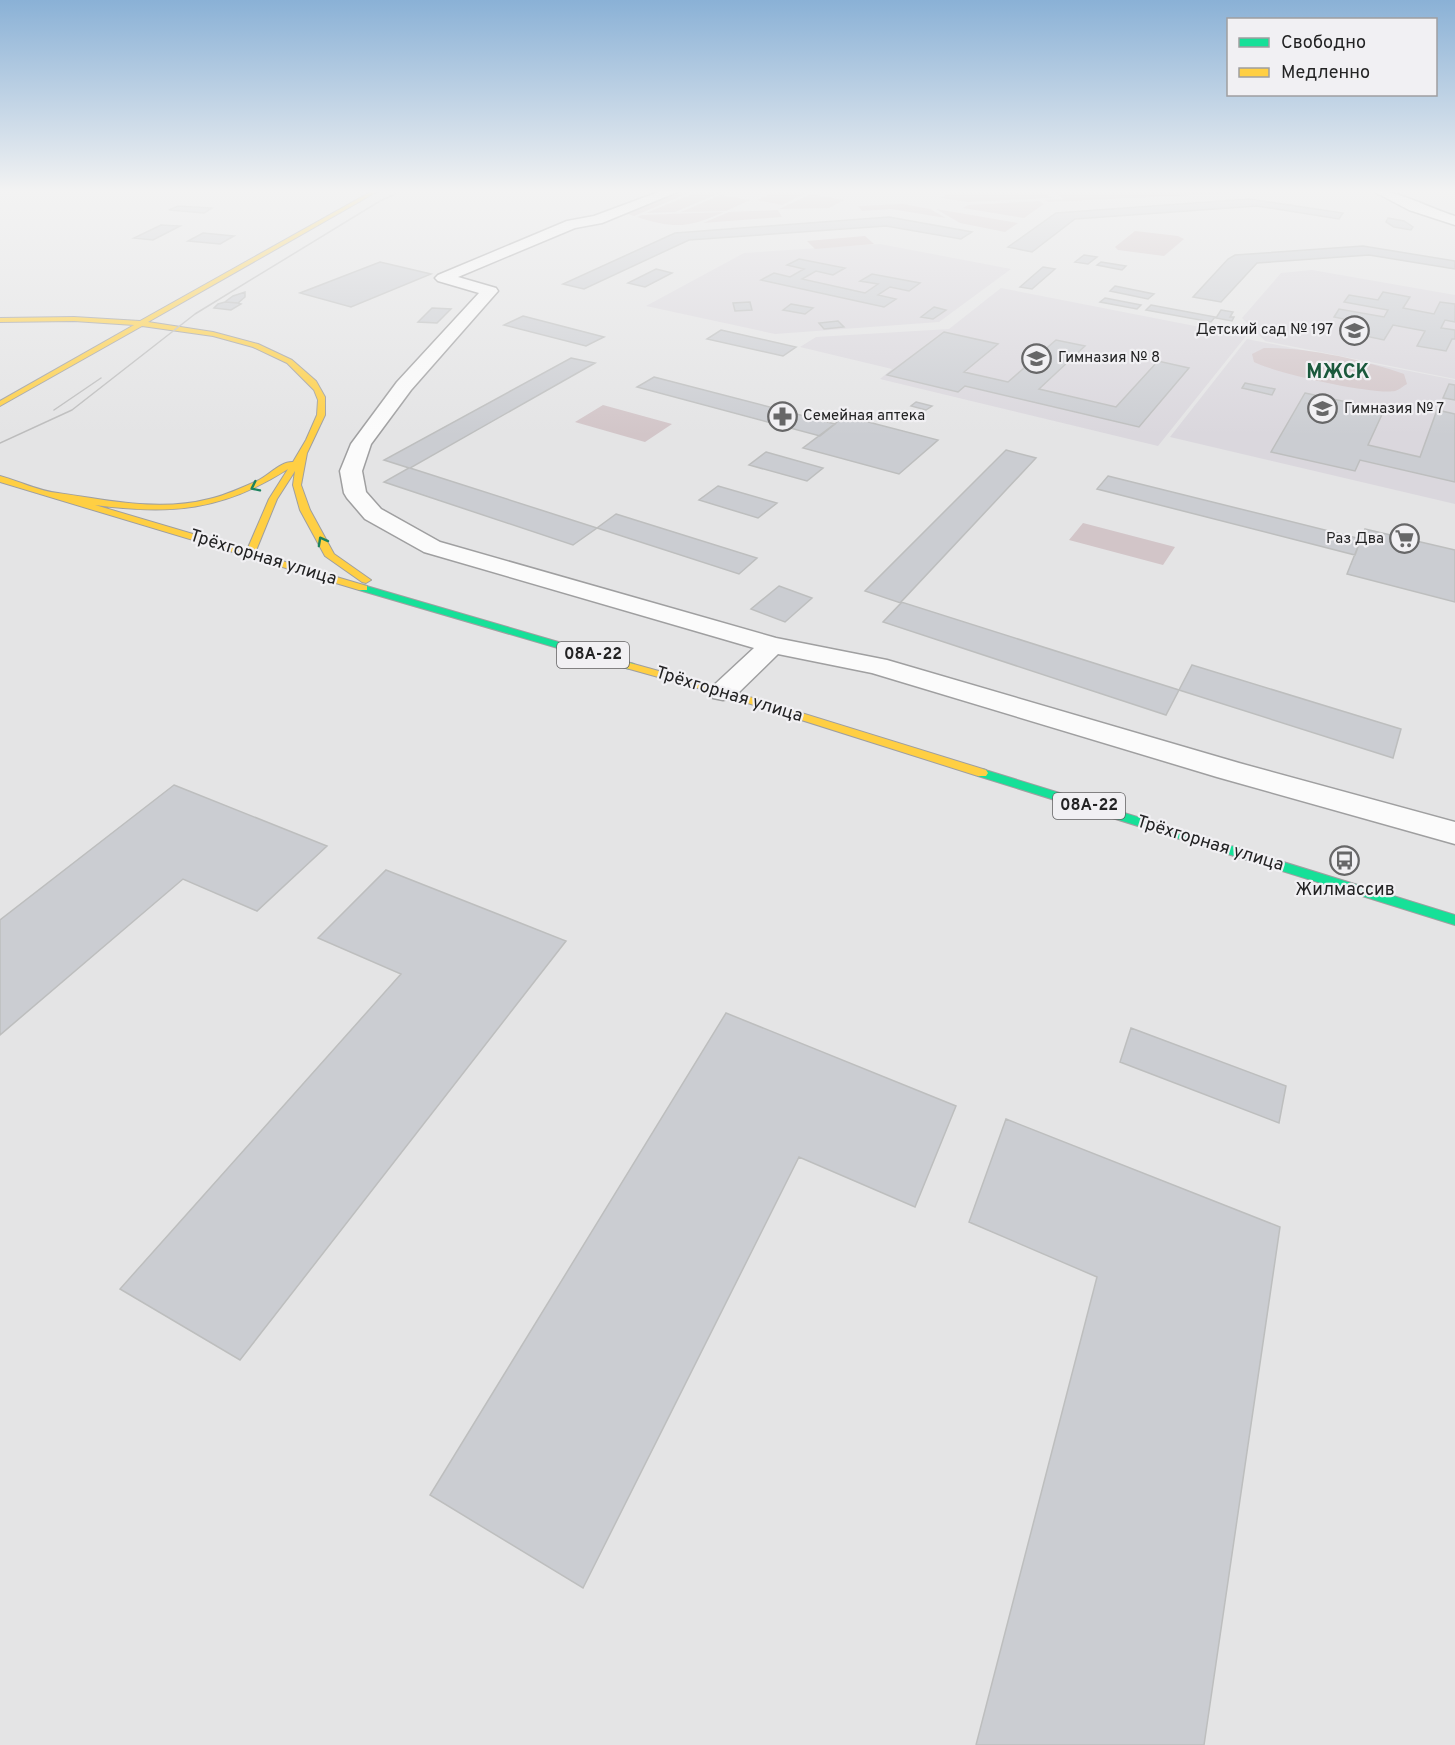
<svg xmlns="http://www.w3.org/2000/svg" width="1455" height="1745" font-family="Overpass,sans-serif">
<rect width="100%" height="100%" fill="#e4e4e5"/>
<!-- built -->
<path fill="#dad7dd" d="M880,244L1011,269L939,322L775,334L646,306L744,253Z
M1312,270L1455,295V379L1265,341L1242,318L1281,273Z
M1001,288L1246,336L1158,446L880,379L892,369L800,347L816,337L949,329Z
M1247,339L1455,380V504L1170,437Z"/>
<!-- green -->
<path fill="#d2c5c8" d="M678,190H696L634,216L623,212Z
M702,190H727L675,212L646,213Z
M779,190L806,193L782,205L757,200Z
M1053,190H1139L1145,194L1141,190H1299L1048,202L1045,200L1064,199Z
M1040,191L1052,198L968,202L941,198L949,193Z
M811,194L844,200L829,208L779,209Z
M720,195L750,200L726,211L681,212Z
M1039,201L1044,204L1024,218L963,208L968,205Z
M903,204L930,209L946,218L891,209L862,211L858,206Z
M936,209L1018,223L1005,232L960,223Z
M778,210L782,217L703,223L729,212Z
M724,212C688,228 675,229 637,217L642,215Z
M1135,231L1178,236L1184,239L1164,256L1118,250L1115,247Z
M865,236L874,244L815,249L807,241Z
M1264,348C1306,347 1365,360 1404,374L1407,384C1403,386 1399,390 1395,391C1373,395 1275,373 1254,362L1252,354Z
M603,405L672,424L645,442L575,422Z
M1083,523L1175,547L1163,565L1069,540Z"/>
<!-- building -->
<path fill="#cbcdd2" stroke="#bdbebe" stroke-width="1.5" d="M1249,199L1343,213L1339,219L1257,206L1075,219L1032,252L1008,247L1056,213Z
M178,206L212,208L204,213L169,210Z
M889,217L972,232L961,239L886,226L689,240L584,289L563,284L675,233Z
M1388,218L1404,221L1413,227L1411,230L1394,227L1386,222Z
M161,225L180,226L153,240L134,238Z
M203,233L234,236L220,244L188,241Z
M1363,246L1455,261V269L1369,255L1257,263L1221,302L1193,297L1228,259L1235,255Z
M1084,255L1097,257L1088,264L1075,262Z
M799,259L845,268L833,275L816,271L802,279L865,293L878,284L860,281L872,274L920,283L909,291L890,287L878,295L896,299L884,307L761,280L774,273L790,277L804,269L787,265Z
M380,262L431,274L351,307L300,293Z
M1101,262L1126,266L1122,270L1097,265Z
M1043,267L1055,269L1032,289L1020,287Z
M656,269L672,273L645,287L628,283Z
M1115,286L1154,294L1148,299L1110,291Z
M245,292V297L238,303L225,302L233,296Z
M1383,292L1410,297L1403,308L1434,314L1440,302L1455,304V322L1445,320L1441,328L1455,330V339H1452L1446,351L1417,346L1425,331L1393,325L1384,340L1356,334L1364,323L1334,317L1339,309L1384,317L1388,310L1344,302L1349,295L1378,300Z
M1105,298L1141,305L1137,309L1100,302Z
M225,302L238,303L241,304L231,310L214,308L218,304Z
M750,302L752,310L735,311L733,303Z
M791,304L813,308L805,314L783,310Z
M1151,305L1215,317L1211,322L1146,310Z
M934,307L946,310L933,319L921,317Z
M432,308L451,309L437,323L418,322Z
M1221,310L1233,312L1230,317H1234L1232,321L1216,318Z
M523,316L604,337L586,346L504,325Z
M838,321L844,327L824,329L819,323Z
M721,330L796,347L783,356L707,339Z
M944,332L998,344L964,372L1008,382L1056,340L1085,346L1039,389L1116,407L1158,361L1189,368L1139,427L965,386L958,392L887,375Z
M571,358L595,363L410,468L597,528L573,545L384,482L409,468L384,460Z
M654,377L835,424L820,436L637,387Z
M1245,383L1275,389L1272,395L1242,388Z
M1449,384L1455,385V400L1443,398Z
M1305,393L1384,410L1368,445L1420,457L1437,410L1455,414V482L1360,460L1355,471L1271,452Z
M916,402L932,406L926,410L911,406Z
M845,416L938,440L899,474L803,448Z
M1006,450L1036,458L901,602L1179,690L1166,715L883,622L901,603L865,591Z
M766,452L823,468L807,481L749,465Z
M1108,476L1361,539L1355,555L1097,489Z
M718,486L777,503L758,518L699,500Z
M616,514L757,558L739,574L597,528Z
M1365,529L1455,550V602L1347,574Z
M779,586L812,598L785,622L751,609Z
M1192,665L1401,729L1393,758L1179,690Z
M174,785L327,846L257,911L183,879L0,1035V920Z
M386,870L566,941L240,1360L120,1289L401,974L318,938Z
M726,1013L956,1106L915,1207L799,1157L583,1588L430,1495Z
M1131,1028L1286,1086L1279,1123L1120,1062Z
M1006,1119L1280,1227L1204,1745H976L1097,1277L969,1222Z"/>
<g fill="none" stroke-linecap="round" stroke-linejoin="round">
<defs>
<path id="street" d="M664,190H682L602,223L575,228L458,277L496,288L498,291L411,390L371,444L362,471L366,492L381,509L440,542L776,638L887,660L1239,763L1455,822V844L1217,777L872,673L778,654L733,698L723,700L713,698L709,692L713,686L754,648L424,552L365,519L347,498L344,493L340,471L351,444L397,382L479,293L438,281L435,278L438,275L567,221L594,216Z
M1371,190C1397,190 1429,208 1455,216V225L1409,210Z"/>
<path id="fast" d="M363,585L634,664L636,666L630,669L626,668L359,590V586Z
M982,769L1455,915V925L978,776L976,773Z"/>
<path id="slow" d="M374,190H380L148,322L213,332L258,344L292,360L316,381L325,397V415L307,453L301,485L310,510L334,554L371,580L366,583L362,582L325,556L300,510L293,485L295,471L277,499L255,553L367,586V590H359L0,482V476C19,481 38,491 58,493C107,500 159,512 209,499C226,495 241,488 257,481C268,476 281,461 293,462L306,440L317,415L318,400L314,390L287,363L253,347L213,336L142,326L0,406V401L134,325L74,321L0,322V318L74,317L140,321ZM288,469L269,499L247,550L95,505C171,515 222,511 288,469Z
M630,663L727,690L986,770L988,773L986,776H978L719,694L626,668V664Z"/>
</defs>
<!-- street casing -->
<use href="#street" stroke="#9f9fa0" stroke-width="3"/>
<!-- fast casing -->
<use href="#fast" stroke="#9f9fa0" stroke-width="2"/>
<!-- slow casing -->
<use href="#slow" stroke="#9f9fa0" stroke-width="2"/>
<!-- street -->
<use href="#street" fill="#fbfbfb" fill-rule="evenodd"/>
<!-- fast -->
<use href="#fast" fill="#16e098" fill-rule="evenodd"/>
<!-- slow -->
<use href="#slow" fill="#ffcf43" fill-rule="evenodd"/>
<!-- tram -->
<path stroke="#bcbcbc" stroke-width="1.5" d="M54,410L101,378
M0,443L72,410L195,314L380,201L404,190"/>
</g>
<!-- one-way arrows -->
<defs><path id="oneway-chevron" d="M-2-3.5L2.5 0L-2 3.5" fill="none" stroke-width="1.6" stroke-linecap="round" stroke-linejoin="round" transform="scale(1.5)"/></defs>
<g stroke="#1c825e">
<use href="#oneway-chevron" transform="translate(255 487) rotate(154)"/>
<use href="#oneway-chevron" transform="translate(322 541) rotate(-119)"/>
</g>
<!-- sky -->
<linearGradient id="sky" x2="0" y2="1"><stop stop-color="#8ab1d6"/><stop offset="0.44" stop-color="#f3f3f3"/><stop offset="1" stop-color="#f3f3f3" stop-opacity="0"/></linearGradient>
<rect width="1455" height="435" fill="url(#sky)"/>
<!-- icons -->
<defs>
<symbol id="school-ring" viewBox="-11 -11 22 22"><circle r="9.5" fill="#f1f0f3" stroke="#676768" stroke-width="1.5"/><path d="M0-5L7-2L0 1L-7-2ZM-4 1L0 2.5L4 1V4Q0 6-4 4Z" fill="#676768"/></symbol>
<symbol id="pharmacy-ring" viewBox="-11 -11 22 22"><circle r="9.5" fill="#f1f0f3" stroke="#676768" stroke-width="1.5"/><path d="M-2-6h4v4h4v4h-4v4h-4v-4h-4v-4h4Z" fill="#676768"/></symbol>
<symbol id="supermarket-ring" viewBox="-11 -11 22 22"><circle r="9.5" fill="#f1f0f3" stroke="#676768" stroke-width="1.5"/><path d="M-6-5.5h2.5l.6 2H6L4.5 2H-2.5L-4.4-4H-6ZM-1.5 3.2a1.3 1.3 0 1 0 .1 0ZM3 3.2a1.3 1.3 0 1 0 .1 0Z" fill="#676768"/></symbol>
<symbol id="bus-ring" viewBox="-11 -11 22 22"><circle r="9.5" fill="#f1f0f3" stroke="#676768" stroke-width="1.5"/><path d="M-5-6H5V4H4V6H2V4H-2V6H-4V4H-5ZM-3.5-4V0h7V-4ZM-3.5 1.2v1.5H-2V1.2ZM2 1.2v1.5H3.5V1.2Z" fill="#676768"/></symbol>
</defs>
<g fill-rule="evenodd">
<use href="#school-ring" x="1338" y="314" width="33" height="33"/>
<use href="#school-ring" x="1020" y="342" width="33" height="33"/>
<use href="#school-ring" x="1306" y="392" width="33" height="33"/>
<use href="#pharmacy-ring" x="766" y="400" width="33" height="33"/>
<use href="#supermarket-ring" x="1388" y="522" width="33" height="33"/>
<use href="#bus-ring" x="1328" y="844" width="33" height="33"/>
</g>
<g text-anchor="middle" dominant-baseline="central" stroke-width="4.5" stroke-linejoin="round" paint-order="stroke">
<!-- far-poi labels -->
<g font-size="15" fill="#232324" stroke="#f1f0f3" text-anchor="start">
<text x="1333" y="330" text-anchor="end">Детский сад № 197</text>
<text x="1058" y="358">Гимназия № 8</text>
<text x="1344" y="409">Гимназия № 7</text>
<text x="803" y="416">Семейная аптека</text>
<text x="1384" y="539" text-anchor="end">Раз Два</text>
</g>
<!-- shield labels -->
<g fill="#f1f0f3" stroke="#616062" stroke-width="1.5">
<rect x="557" y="642" width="72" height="26" rx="4.5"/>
<rect x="1053" y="793" width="72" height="26" rx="4.5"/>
</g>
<g font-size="16" font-weight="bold" fill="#232324">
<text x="593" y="655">08А-22</text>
<text x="1089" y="806">08А-22</text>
</g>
<!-- street labels -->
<g font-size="18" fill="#232324" stroke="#f1f0f3">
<text transform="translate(263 558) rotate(17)">Трёхгорная улица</text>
<text transform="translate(729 695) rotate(17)">Трёхгорная улица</text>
<text transform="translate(1210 844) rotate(17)">Трёхгорная улица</text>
</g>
<!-- poi labels -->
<g font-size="18" fill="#232324" stroke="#f1f0f3">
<text x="1345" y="890">Жилмассив</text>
</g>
<!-- far-district labels -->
<g font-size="20" font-weight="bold" fill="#1a593c" stroke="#f1f0f3">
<text x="1338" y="373">МЖСК</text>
</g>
</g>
<!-- legend -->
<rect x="1227" y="18" width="210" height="78" fill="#f1f0f3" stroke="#9f9ea0" stroke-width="1.5"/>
<rect x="1239" y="38" width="30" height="9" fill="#16e098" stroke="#9f9ea0" stroke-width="1.5"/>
<text x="1281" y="48" font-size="18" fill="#232324">Свободно</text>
<rect x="1239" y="68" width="30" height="9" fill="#ffcf43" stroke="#9f9ea0" stroke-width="1.5"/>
<text x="1281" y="78" font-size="18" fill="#232324">Медленно</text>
</svg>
